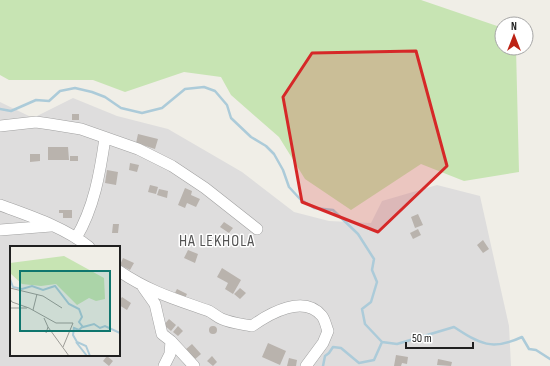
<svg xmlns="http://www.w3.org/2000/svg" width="550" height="366" font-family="'Sofia Sans Condensed',sans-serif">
<rect width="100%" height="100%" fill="#f0eee7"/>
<!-- residential -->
<path fill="#dedddd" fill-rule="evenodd" d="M73,98L117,116L168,129L242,172L294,212L329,221L371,223L382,201L437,185L480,196L509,326L511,366H0V102L33,118ZM11,247H119V355H11Z"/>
<!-- grass -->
<path fill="#c7e4b3" d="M0,0H421L500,27L502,29V48H516L519,172L464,181L421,164L351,210L305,179L279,137L231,95L221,77L184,72L125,92L93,80H9L0,75Z"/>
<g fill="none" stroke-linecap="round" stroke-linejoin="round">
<!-- stream -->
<path stroke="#accbd9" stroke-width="2.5" d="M0,109L11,111L36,100L49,101L60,91L75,88L92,92L105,97L121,108L142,113L162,108L185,89L204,87L215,91L227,105L231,118L251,137L266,146L274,154L283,170L289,187L300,199L314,208L333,210L358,234L374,259L372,270L377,282L371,302L362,309L365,324L382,342L397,344L454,327C480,344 492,351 522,337L529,349L536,350L550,359
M323,366L325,356L329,353L333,347L341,348L359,363L374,360L382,342"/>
</g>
<!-- building -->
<path fill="#b9b3ad" d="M72,114H79V120H72Z
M138,134L158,139L155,149L136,143Z
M48,147H68L69,160H48Z
M30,154H40V161L30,162Z
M70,156H78V161H70Z
M130,163L139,165L137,172L129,170Z
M107,170L118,172L116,185L105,183Z
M150,185L158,187L156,194L148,192Z
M185,188L192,191L191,195L200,199L196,207L187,203L185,208L178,205Z
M159,189L168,191L167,198L157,195Z
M59,210H72V218H63V213H59Z
M418,214L423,225L415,228L411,217Z
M224,222L233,228L229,233L220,227Z
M113,224H119L118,233H112Z
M418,229L421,235L413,239L410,233Z
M483,240L489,249L483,253L477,245Z
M188,250L198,254L195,263L184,258Z
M123,258L134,263L130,270L120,265Z
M222,268L241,280L233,294L225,289L228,283L217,277Z
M240,288L246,293L240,299L234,294Z
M177,289L187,294L183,302L173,297Z
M122,297L131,303L127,310L119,305V301Z
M169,319L176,325L171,331L164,325Z
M209 330a4 4 0 1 1 8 0a4 4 0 1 1-8 0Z
M178,326L183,331L178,336L173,332Z
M268,343L286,351L280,365L262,357Z
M192,344L201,354L194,360L185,350Z
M396,355L408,357L407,364L402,363L401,366H394Z
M107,356L113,361L109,366L103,361Z
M212,356L217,362L213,366L207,361Z
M289,358L297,360L296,366H287Z
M438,359L452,362L451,366L437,365Z"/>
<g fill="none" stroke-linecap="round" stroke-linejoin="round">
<defs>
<path id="minor" d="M0,126L36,122L50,124L81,129L138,149L172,166L205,188L257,229
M0,205C30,216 64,227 89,247
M0,230L51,226
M76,238C94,208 100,173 105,138
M119,271C150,292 175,299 209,311C213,313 217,317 222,319C231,323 242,324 252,326C270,313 304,294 322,316C325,320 326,326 328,331L323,343L306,366
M143,287L155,304L162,334L171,341L170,354L164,366
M171,341L194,366"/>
</defs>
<!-- minor casing -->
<use href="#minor" stroke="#a1a1a1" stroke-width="12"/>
<!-- minor -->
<use href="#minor" stroke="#fff" stroke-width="11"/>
</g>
<!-- marked area -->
<path fill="#d62828" fill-opacity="0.2" stroke="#d62828" stroke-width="3" stroke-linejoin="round" d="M416,51L447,166L378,232L302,202L283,97L312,53Z"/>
<g text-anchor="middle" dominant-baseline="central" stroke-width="3" stroke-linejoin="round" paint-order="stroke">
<!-- quarter labels -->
<g font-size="16" letter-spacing="1" fill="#535353" stroke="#fff">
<text x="217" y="241">HA LEKHOLA</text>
</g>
</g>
<!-- overview -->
<g transform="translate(10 246)">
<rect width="110" height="110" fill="#f0eee7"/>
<path d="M54,10L94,32L95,53L86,55L79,52L67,59L46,38L31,40L12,38L0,27V17Z" fill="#c7e4b3"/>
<path fill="none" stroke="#accbd9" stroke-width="2" d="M0,33L3,41L12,43L22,40L33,44L45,40L59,58L69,63L72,71L69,76L73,81L84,78L90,82L95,80L110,87M72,81L69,84L64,82L63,89L67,96L76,100L80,110M66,96L77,110"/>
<path fill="none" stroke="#9d9c97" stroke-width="1" d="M0,42L33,50L52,62M0,53L2,56L19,62L46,77H63L53,101M0,62H17M23,64L27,48M34,72L38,81L36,87M38,81L59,110"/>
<path fill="#0f766e" fill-opacity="0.15" stroke="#0f766e" stroke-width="2" d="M10,25H100V85H10Z"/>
<rect width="110" height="110" fill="none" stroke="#202020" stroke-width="2"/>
</g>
<!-- north arrow -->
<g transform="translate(514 36)"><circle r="19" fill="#ffffff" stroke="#a6a6a6"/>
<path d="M0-3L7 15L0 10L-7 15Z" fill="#bc2214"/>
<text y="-6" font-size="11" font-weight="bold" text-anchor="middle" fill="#202020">N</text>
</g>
<!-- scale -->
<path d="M406 342v6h67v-6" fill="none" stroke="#202020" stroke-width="2"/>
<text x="412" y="342" font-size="12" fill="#202020" stroke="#ffffff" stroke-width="3" paint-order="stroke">50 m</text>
</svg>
